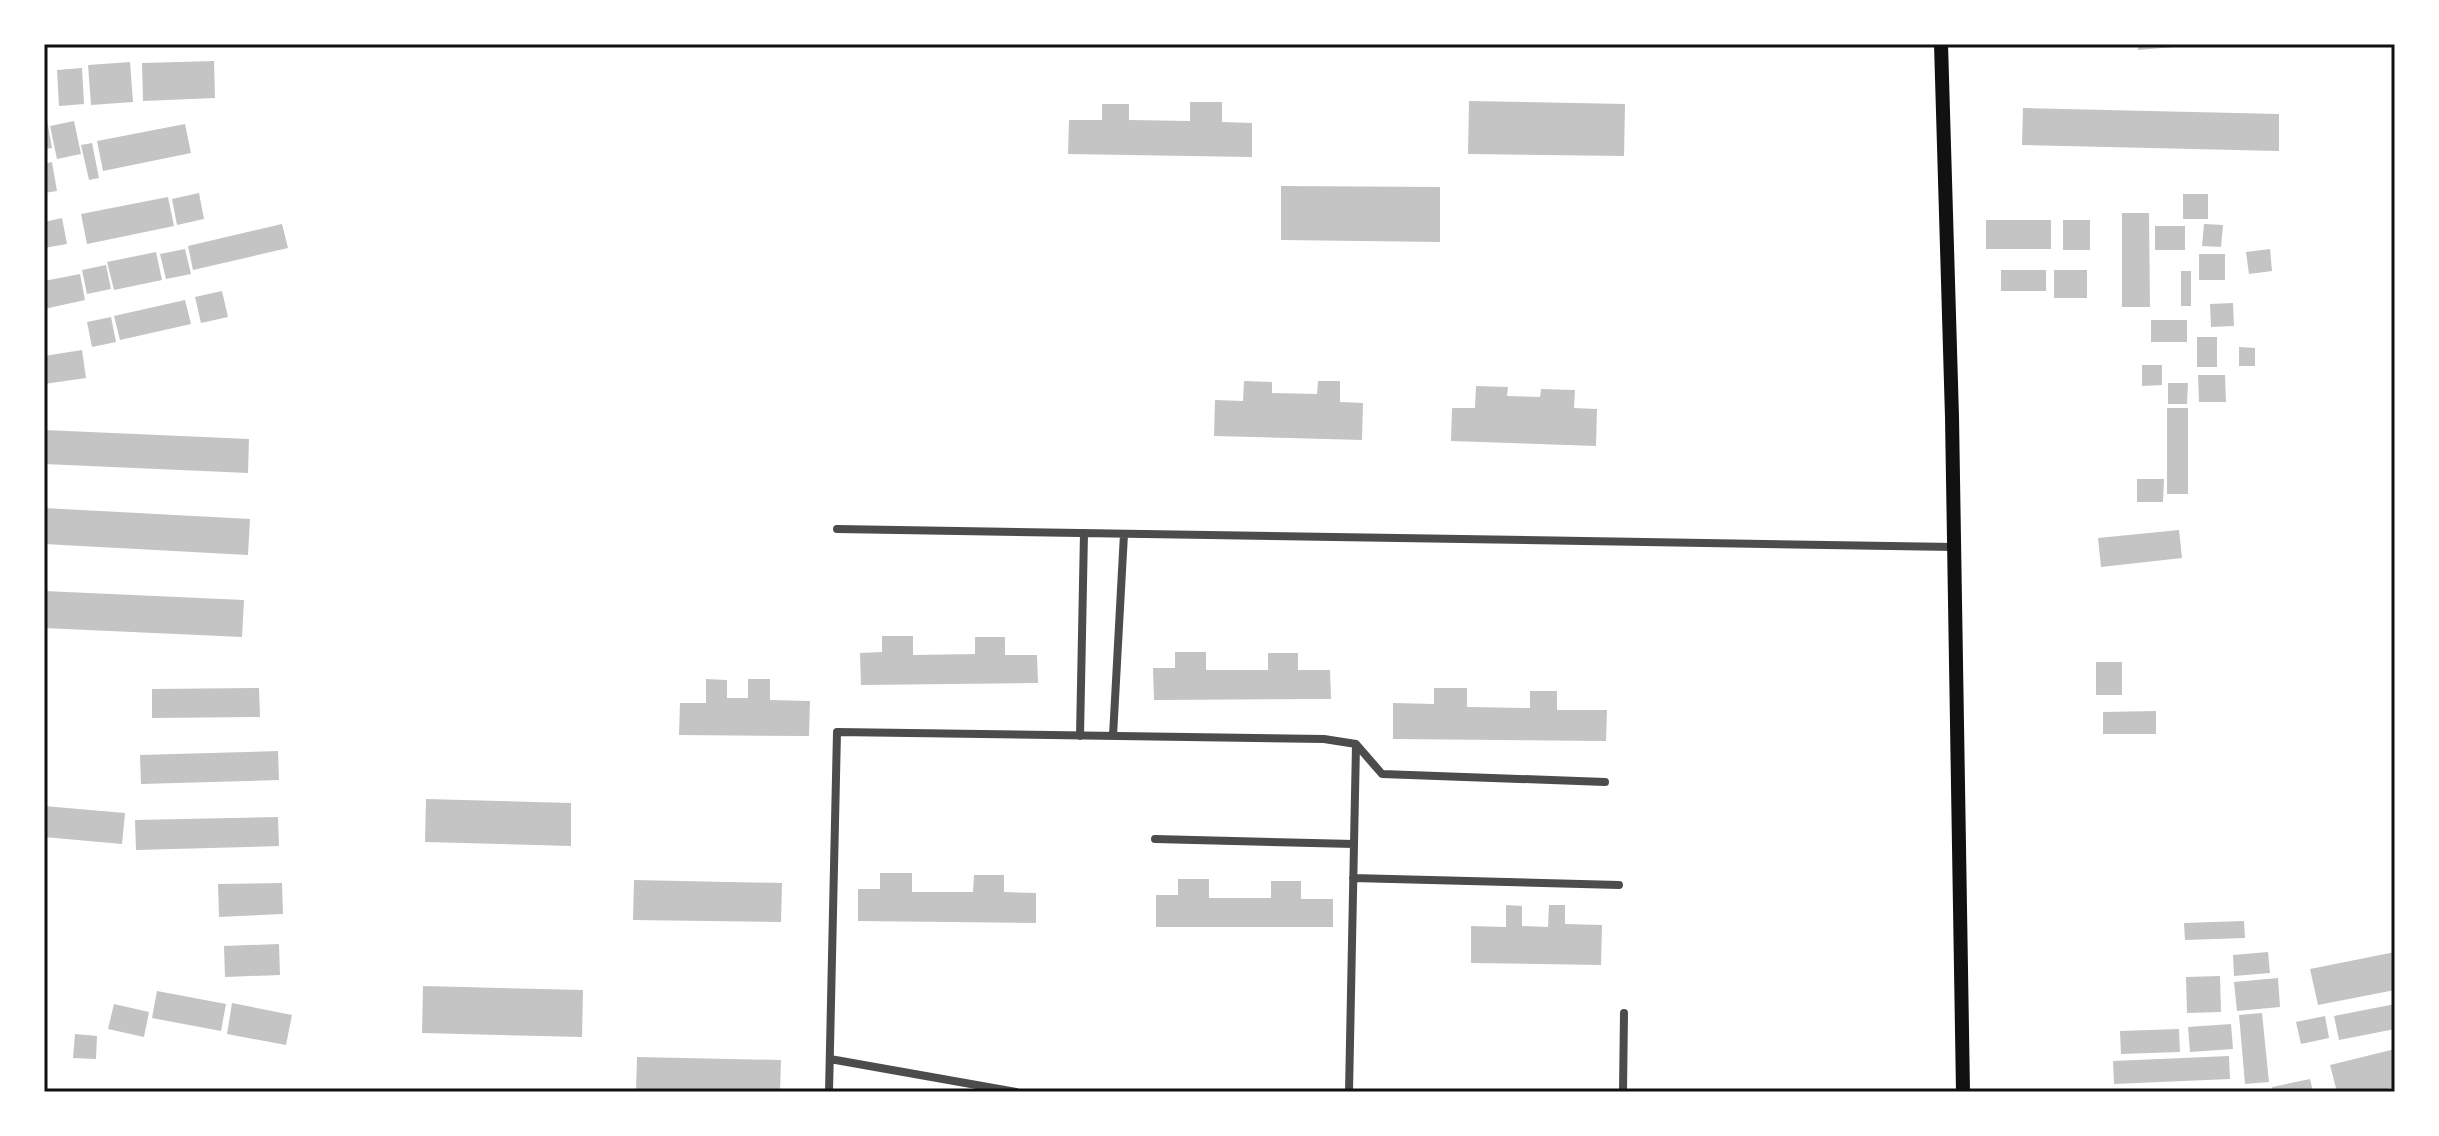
<svg xmlns="http://www.w3.org/2000/svg" width="2439" height="1136" font-family="'Titillium Web',sans-serif">
<rect width="100%" height="100%" fill="#fff"/>
<!-- building -->
<path fill="#c4c4c4" d="M2138,44H2187V46L2138,50Z
M214,61L215,98L143,101L142,63Z
M130,62L133,102L91,105L88,65Z
M82,68L84,104L59,106L57,70Z
M1469,101L1625,104L1624,156L1468,154Z
M1190,102H1222V122L1252,123V157L1068,154L1069,120H1102V104H1129V120L1190,121Z
M2023,108L2279,114V151L2022,145Z
M47,120L52,148L44,149V121Z
M74,121L81,154L57,159L50,126Z
M185,124L191,153L103,171L97,141Z
M92,143L99,178L89,180L81,145Z
M52,162L57,191L44,193V164Z
M1281,186L1440,187V242L1281,240Z
M199,193L204,219L177,225L172,199Z
M2183,194H2208V219H2183Z
M168,197L174,226L87,244L81,214Z
M2122,213H2149L2150,307H2122Z
M62,218L67,244L44,248V222Z
M1986,220H2051V249H1986Z
M2063,220H2090V250H2063Z
M282,224L288,248L193,270L188,246Z
M2204,224L2223,225L2221,247L2202,246Z
M2155,226H2185V250H2155Z
M185,249L191,274L166,279L160,254Z
M2270,249L2272,271L2249,274L2246,252Z
M156,252L162,280L114,290L107,262Z
M2199,254H2225V280H2199Z
M106,265L111,289L87,294L82,270Z
M2001,270H2046V291H2001Z
M2054,270H2087V298H2054Z
M2181,271H2191V306H2181Z
M80,274L85,300L44,309V281Z
M222,291L228,317L201,323L195,297Z
M185,300L191,324L120,340L114,316Z
M2233,303L2234,326L2211,327L2210,304Z
M111,317L116,342L92,347L87,322Z
M2151,320H2187V342H2151Z
M2197,337H2217V367H2197Z
M2239,347L2255,348V366H2239Z
M82,350L86,378L44,384V356Z
M2142,365H2162V385L2142,386Z
M2198,375H2225L2226,402H2199Z
M1244,381L1272,382V393L1317,394L1318,381H1340V402L1363,403L1362,440L1214,436L1215,400L1243,401Z
M2168,383H2188L2187,404H2168Z
M1476,386L1508,387L1507,396L1540,397L1541,389L1575,390L1574,408L1597,409L1596,446L1451,441L1452,408H1475Z
M2167,408H2188V494H2167Z
M44,430L249,439L248,473L44,464Z
M2137,479H2164L2163,502H2137Z
M44,508L250,519L248,555L44,544Z
M2179,530L2182,558L2101,567L2098,538Z
M44,591L244,600L242,637L44,628Z
M882,636H913V655L975,654V637H1005V655H1037L1038,683L861,685L860,653L882,652Z
M1175,652H1206V670H1268V653H1298V670H1330L1331,699L1154,700L1153,668H1175Z
M2096,662H2122V695H2096Z
M706,679L727,680V698H748V679H770V700L810,701L809,736L679,735L680,703H706Z
M259,688L260,717L152,718V689Z
M1434,688H1467V707L1530,708V691H1557V710H1607L1606,741L1393,739V703L1434,704Z
M2156,711V734H2103V712Z
M278,751L279,780L141,784L140,755Z
M426,799L571,803V846L425,842Z
M44,806L125,813L122,844L44,837Z
M278,817L279,846L136,850L135,820Z
M880,873H912V892H973L974,875H1004V892L1036,893V923L858,921V889H880Z
M1178,879H1209V898H1271V881H1301V899H1333V927H1156V895H1178Z
M634,880L782,883L781,922L633,920Z
M282,883L283,914L219,917L218,884Z
M1506,905L1522,906V926L1548,927L1549,905H1565V924L1602,925L1601,965L1471,963V926L1506,927Z
M2244,921L2245,938L2185,940L2184,923Z
M279,944L280,975L225,977L224,946Z
M2268,952L2270,973L2234,976L2233,955Z
M2395,952V990L2318,1005L2310,969Z
M2220,976L2221,1012L2187,1013L2186,977Z
M2278,978L2280,1007L2237,1011L2234,982Z
M423,986L583,990L582,1037L422,1033Z
M157,991L226,1004L221,1031L152,1018Z
M232,1003L292,1015L286,1045L227,1034Z
M114,1004L149,1012L144,1037L108,1029Z
M2395,1004V1029L2339,1040L2334,1016Z
M2262,1013L2269,1082L2245,1084L2239,1015Z
M2325,1016L2329,1038L2301,1044L2296,1022Z
M2231,1024L2233,1049L2190,1052L2188,1027Z
M2179,1029L2180,1052L2121,1054L2120,1031Z
M75,1034L97,1036L96,1059L73,1058Z
M2395,1049V1087L2374,1092H2337L2330,1065Z
M2229,1056L2230,1079L2114,1084L2113,1061Z
M637,1057L781,1060L780,1092H636Z
M2310,1079L2313,1092H2273L2272,1087Z"/>
<g fill="none" stroke-linecap="round" stroke-linejoin="round">
<!-- minor -->
<path stroke="#4c4c4c" stroke-width="8" d="M837,529L1954,547
M1080,736L1084,533
M1113,736L1124,534
M1155,839L1354,844
M1353,878L1619,885
M830,1059L1016,1092
M829,1092L837,732L1324,739L1356,744L1382,774L1605,782
M1349,1092L1356,745
M1623,1092L1624,1013"/>
<!-- secondary -->
<path stroke="#111" stroke-width="14" d="M1941,44L1952,417L1963,1092"/>
</g>
<!-- border -->
<rect width="2439" height="1136" fill="none" stroke="#ffffff" stroke-width="92"/>
<rect x="46" y="46" width="2347" height="1044" fill="none" stroke="#111" stroke-width="3"/>
</svg>
